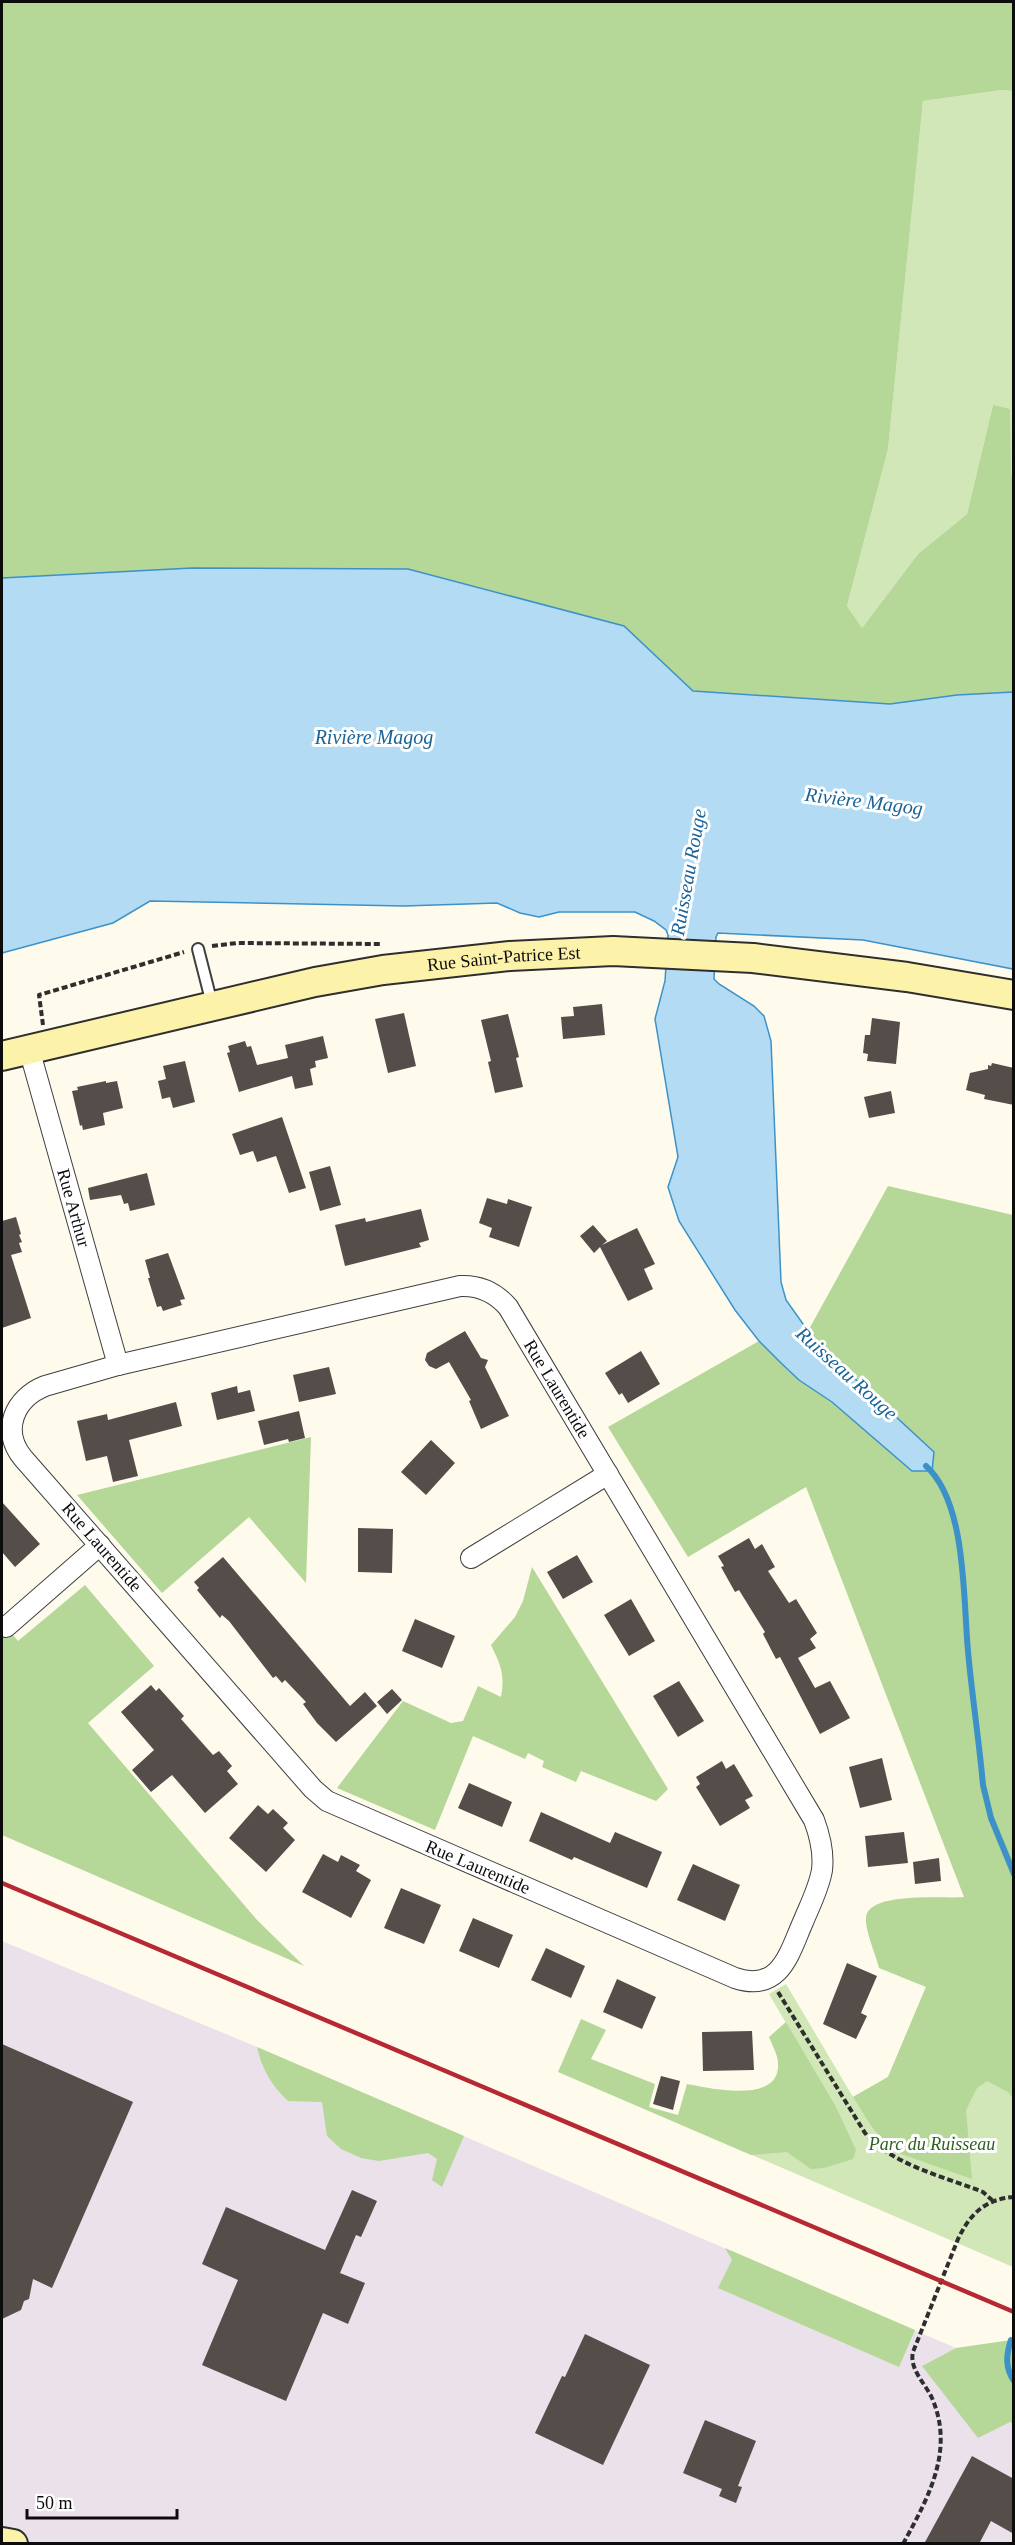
<svg xmlns="http://www.w3.org/2000/svg" width="1015" height="2545" font-family="Georgia,serif">
<rect width="100%" height="100%" fill="#fefbec"/>
<!-- industrial -->
<path fill="#eae1eb" d="M2,1941L257,2047L956,2348L922,2366L1013,2425V2543H2Z"/>
<!-- green -->
<path fill="#d1e7b7" d="M1002,90L1013,91V471L1011,478L993,405L967,514L918,554L862,628L847,606L888,449L923,101Z
M964,1897H1013V2267L752,2155L835,2107L769,1994L786,1984L853,2097L888,2077Z"/>
<!-- forest -->
<path fill="#b5d797" d="M2,2H1013V91L1002,90L923,101L888,449L847,606L862,628L918,554L967,514L993,405L1010,409L1011,476L1014,471L1013,692L957,695L890,704L693,691L624,626L86,573L2,578Z
M888,1186L1013,1215L1014,2100L1008,2092L987,2081L977,2088L966,2110L972,2179L901,2154C878,2141 867,2119 853,2097L888,2077L926,1987L879,1968C876,1955 865,1931 866,1918C867,1891 945,1899 964,1897L806,1487L688,1557L608,1427L759,1341L799,1380L832,1402L841,1366L808,1331Z
M311,1437L306,1583L249,1517L162,1593L77,1495Z
M532,1567L668,1789L656,1801L581,1771L576,1782L542,1767L544,1761L528,1753L525,1759L473,1736L435,1830L337,1788L403,1701L451,1723L463,1721L478,1686L501,1697C505,1674 501,1666 491,1645L515,1617L523,1601Z
M85,1585L154,1666L88,1723L257,1920L304,1966L2,1835V1622L18,1641Z
M581,2019L606,2030L591,2059L655,2084L649,2107L678,2115L687,2084C709,2088 781,2105 778,2063C778,2055 772,2045 769,2037L786,2022L836,2107L856,2150L853,2159L824,2168L811,2169L787,2152L751,2155L558,2072Z
M257,2047L464,2136L442,2187L432,2180L437,2159L428,2153L379,2161L361,2158L341,2149L327,2136L322,2102L288,2101C271,2085 262,2069 257,2047Z
M725,2248L915,2330L899,2367L718,2288L732,2260Z
M1011,2340L1014,2341L1013,2425L1010,2422L978,2438L922,2366L956,2348Z"/>
<!-- water -->
<path fill="#b3dcf4" stroke="#3c92c8" stroke-width="1.5" d="M192,568L408,569L624,626L693,691L890,704L957,695L1013,692V969L863,940L718,933L716,937L714,979L719,984L754,1006L764,1016L771,1041L781,1282L786,1300L808,1331L841,1366L934,1452L932,1471H912L832,1402L799,1380L781,1363L759,1341L735,1310L679,1221L668,1187L678,1157L655,1019L665,981L668,935L666,930L654,921L635,912H559L539,917L520,913L497,903L404,906L150,901L113,923L2,953V578Z"/>
<g fill="none" stroke-linecap="round" stroke-linejoin="round">
<!-- stream -->
<path stroke="#3c92c8" stroke-width="6" d="M926,1466C967,1503 963,1600 968,1651C972,1696 979,1740 983,1785L991,1818L1014,1874
M1011,2340C1006,2355 1005,2368 1014,2381"/>
</g>
<!-- building -->
<path fill="#554d49" d="M602,1004L605,1035L563,1039L561,1017L574,1016L573,1007Z
M404,1013L416,1066L388,1073L375,1019Z
M508,1014L519,1057L516,1058L523,1087L495,1093L488,1062L491,1061L481,1020Z
M872,1018L900,1022L896,1064L867,1061L868,1054L863,1053L865,1035H870Z
M323,1036L328,1058L315,1061L316,1067L310,1069L313,1085L295,1089L292,1076L239,1092L227,1053L230,1052L228,1046L245,1041L247,1047L251,1046L257,1065L288,1058L285,1045Z
M185,1061L195,1102L173,1108L170,1097L162,1099L158,1081L166,1079L163,1066Z
M992,1063L1014,1068V1105L984,1099L985,1095L966,1090L970,1073L988,1069V1065L991,1066Z
M106,1081V1083L117,1081L123,1108L103,1113L105,1125L83,1130L82,1125L80,1126L72,1091L78,1090L77,1087Z
M891,1091L895,1113L869,1118L864,1097Z
M282,1117L306,1188L289,1193L276,1156L257,1162L253,1151L240,1155L232,1134Z
M330,1166L341,1205L320,1211L309,1172Z
M147,1173L155,1205L130,1211L128,1203L124,1204L121,1195L90,1200L88,1188Z
M487,1198L507,1204L508,1199L532,1207L519,1247L489,1237L492,1228L479,1223Z
M421,1209L429,1240L419,1243L421,1247L345,1266L335,1225L365,1218L366,1222Z
M16,1217L21,1234L19,1235L22,1242L19,1243L22,1252L11,1255L31,1318L2,1328V1221Z
M593,1225L607,1241L602,1245L637,1228L655,1264L644,1269L653,1289L628,1301L600,1247L594,1253L580,1236Z
M168,1253L185,1299L180,1300L182,1305L163,1311L161,1306L157,1307L148,1278H150L145,1260Z
M465,1331L481,1358L488,1360L485,1367L509,1416L481,1429L469,1401L471,1400L449,1362L436,1369L429,1366L425,1360L427,1353Z
M641,1351L660,1384L628,1403L622,1393L619,1395L605,1373Z
M329,1367L336,1394L299,1402L293,1375Z
M237,1386L238,1393L250,1390L255,1411L217,1420L211,1393Z
M176,1402L182,1426L129,1440L138,1476L113,1482L107,1456L86,1461L77,1421L107,1414L108,1420Z
M299,1411L305,1438L289,1442L288,1439L264,1445L258,1421Z
M431,1440L455,1463L426,1495L401,1472Z
M2,1502L40,1544L15,1567L2,1552Z
M358,1528L393,1529L392,1573L358,1572Z
M749,1538L755,1549L762,1544L775,1567L768,1571L789,1603L796,1599L817,1633L810,1639L816,1648L798,1658L815,1688L830,1681L850,1718L820,1734L780,1657L776,1659L763,1634L765,1632L739,1590L735,1592L721,1567L724,1566L718,1556Z
M577,1555L593,1582L563,1599L547,1572Z
M223,1557L350,1706L365,1692L377,1706L336,1742L317,1723L303,1704L306,1702L285,1680L282,1683L276,1676L273,1678L229,1621L222,1615L220,1618L197,1590L199,1588L194,1582Z
M631,1599L655,1641L629,1656L604,1615Z
M415,1619L455,1636L442,1668L402,1651Z
M679,1681L704,1721L678,1737L653,1696Z
M151,1685L156,1691L159,1688L184,1716L181,1719L213,1755L219,1751L232,1766L227,1771L238,1784L205,1813L172,1775L151,1792L132,1770L154,1750L121,1712Z
M392,1689L402,1700L387,1714L377,1702Z
M882,1758L892,1800L860,1808L849,1767Z
M722,1761L726,1769L734,1764L753,1796L745,1800L750,1808L720,1826L696,1787L700,1784L696,1777Z
M469,1783L512,1802L502,1827L458,1808Z
M258,1805L268,1814L273,1809L288,1823L283,1828L295,1840L266,1872L229,1838Z
M541,1812L610,1843L615,1832L662,1852L647,1888L574,1857L572,1860L529,1841Z
M904,1832L908,1863L868,1867L865,1836Z
M323,1854L338,1862L341,1855L360,1865L356,1871L371,1880L351,1918L302,1892Z
M939,1858L941,1881L915,1884L913,1862Z
M693,1864L740,1885L725,1921L677,1900Z
M401,1888L441,1905L424,1944L384,1928Z
M473,1918L513,1935L499,1968L459,1951Z
M546,1948L585,1966L571,1998L531,1980Z
M847,1963L877,1976L861,2013L867,2016L856,2039L823,2024Z
M617,1979L656,1997L642,2029L603,2012Z
M752,2031L754,2070L703,2071L702,2032Z
M2,2044L133,2102L52,2288L33,2279L29,2299L24,2301L21,2310L2,2319Z
M661,2076L680,2081L673,2110L653,2104Z
M352,2190L377,2201L361,2237L356,2235L340,2273L365,2283L348,2324L323,2313L286,2401L202,2365L238,2280L202,2264L226,2207L325,2250Z
M585,2334L650,2365L603,2465L535,2433L562,2376L565,2377Z
M705,2420L756,2441L738,2486L742,2487L736,2503L719,2496L722,2489L683,2473Z
M972,2456L1014,2479V2534L991,2521L979,2544H924Z"/>
<g fill="none" stroke-linecap="round" stroke-linejoin="round">
<defs>
<path id="lane" d="M198,949L212,1004"/>
<g id="street">
<path id="s1" d="M29,1049L118,1365"/>
<path d="M460,1286C480,1285 495,1292 508,1307L814,1820C820,1836 824,1853 822,1870C819,1888 810,1905 803,1922C789,1954 780,1993 735,1978L327,1801L313,1789L23,1458C0,1430 15,1398 45,1386L118,1365Z"/>
<path d="M471,1558L608,1474"/>
<path d="M6,1627L100,1545"/>
</g>
<g id="secondary">
<path id="s2" d="M2,1056L315,982L383,970L510,956L613,951L753,958L907,977L1014,995"/>
<path d="M2,2542L13,2544"/>
</g>
</defs>
<!-- lane casing -->
<use href="#lane" stroke="#3f3f3f" stroke-width="14"/>
<!-- street casing -->
<use href="#street" stroke="#3f3f3f" stroke-width="22"/>
<!-- secondary casing -->
<use href="#secondary" stroke="#2e2e2e" stroke-width="32"/>
<!-- path -->
<path stroke="#2e2e2e" stroke-width="4" stroke-dasharray="6 3" stroke-linecap="butt" d="M212,946L237,943L381,944
M43,1025L39,995L184,952
M778,1992L865,2133C894,2166 943,2176 983,2192L992,2200
M903,2544C928,2498 955,2451 932,2398C925,2383 909,2369 913,2352L958,2239C970,2214 985,2199 1014,2197"/>
<!-- lane -->
<use href="#lane" stroke="#fff" stroke-width="10"/>
<!-- street -->
<use href="#street" stroke="#fff" stroke-width="20"/>
<!-- secondary -->
<use href="#secondary" stroke="#fcf2a9" stroke-width="28"/>
<!-- rail -->
<path stroke="#b72932" stroke-width="4.5" d="M2,1883L1014,2312"/>
</g>
<g text-anchor="middle" dominant-baseline="central" stroke-width="6" stroke-linejoin="round" paint-order="stroke">
<!-- street labels -->
<g font-size="18" fill="#0c0c0c" stroke="#fff">
<text stroke="none"><textPath href="#s2" startOffset="512">Rue Saint-Patrice Est</textPath></text>
<text stroke="none"><textPath href="#s1" startOffset="165">Rue Arthur</textPath></text>
<text transform="translate(557 1389) rotate(59)">Rue Laurentide</text>
<text transform="translate(102 1547) rotate(49)">Rue Laurentide</text>
<text transform="translate(478 1867) rotate(23)">Rue Laurentide</text>
</g>
<!-- park labels -->
<g font-size="18" font-style="italic" fill="#2e611f" stroke="#fff">
<text x="932" y="2144">Parc du Ruisseau</text>
</g>
<!-- water labels -->
<g font-size="20" font-style="italic" fill="#1a6399" stroke="#fff">
<text x="374" y="737">Rivière Magog</text>
<text transform="translate(864 801) rotate(7)">Rivière Magog</text>
<text transform="translate(688 872) rotate(-80)">Ruisseau Rouge</text>
<text transform="translate(847 1373) rotate(42)">Ruisseau Rouge</text>
</g>
</g>
<!-- border -->
<rect width="1015" height="2545" fill="none" stroke="#0c0c0c" stroke-width="6"/>
<!-- scale -->
<path d="M27 2509v9h150v-9" fill="none" stroke="#0c0c0c" stroke-width="3"/>
<text x="36" y="2509" font-size="18" fill="#0c0c0c" stroke="#ffffff" stroke-width="4.5" paint-order="stroke">50 m</text>
</svg>
